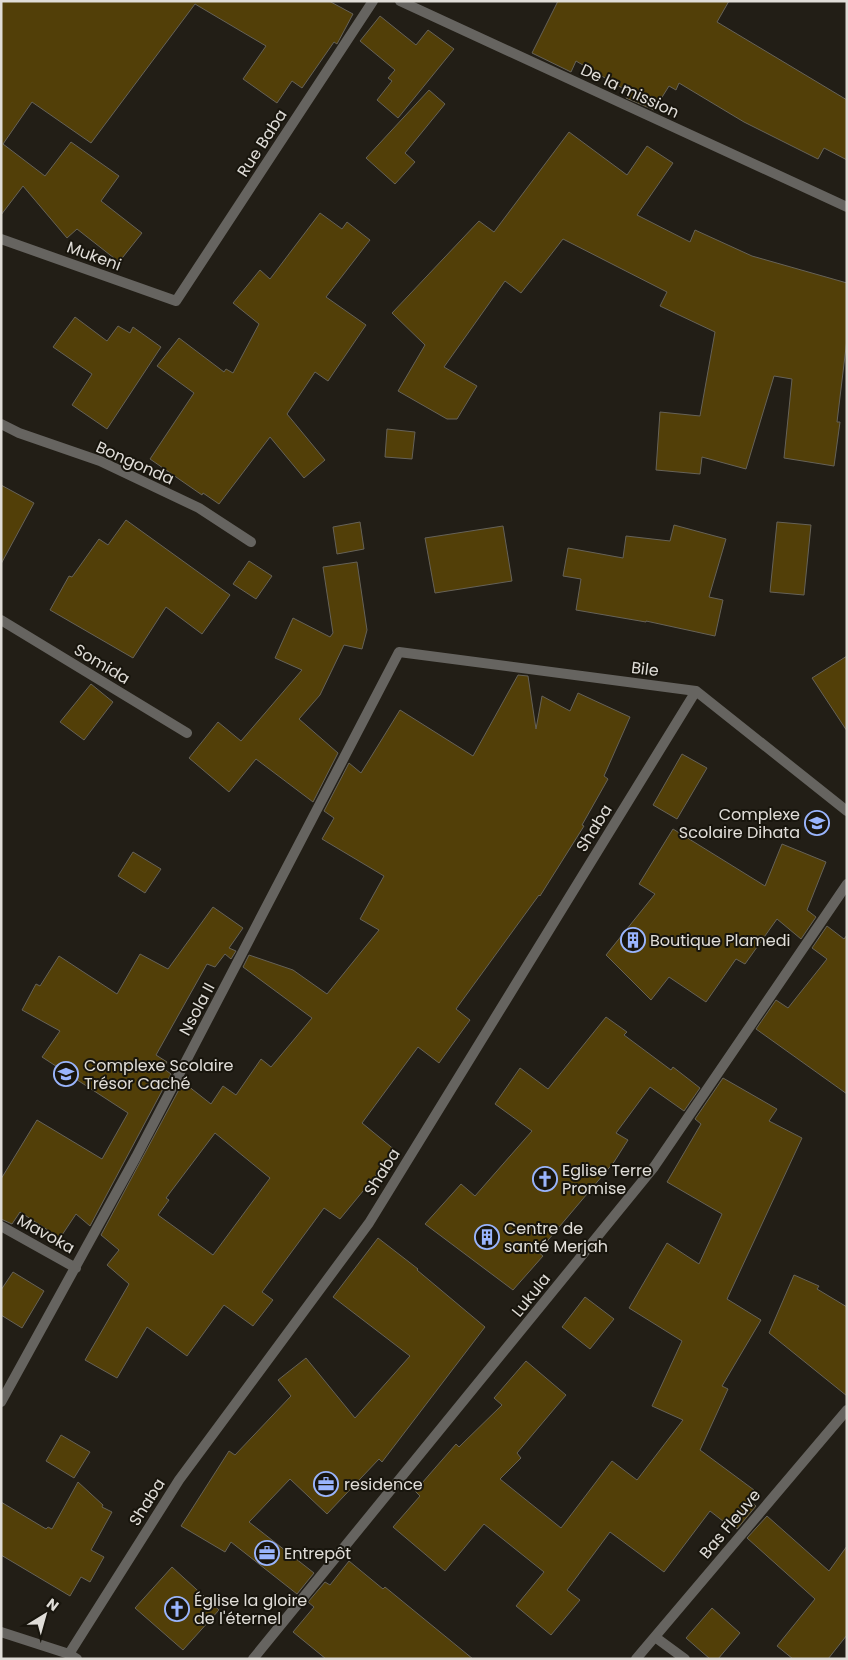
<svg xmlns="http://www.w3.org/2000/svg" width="848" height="1660" font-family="Poppins,sans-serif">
<rect width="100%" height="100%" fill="#221e16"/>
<!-- building -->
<path fill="#523f08" stroke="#666258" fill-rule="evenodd" d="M1,1H329L353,14L337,44L334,42L302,88L292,81L277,103L243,79L266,46L195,4L91,143L32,102L3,144L45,176L71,142L119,176L101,201L142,233L119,262L77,229L67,238L23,186L1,215Z
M558,1H729L717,22L847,100V160L824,148L818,159L744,122L679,83L676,90L669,86L654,110L626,98L629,92L576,61L571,72L532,53Z
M380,16L416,45L428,30L454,49L398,118L377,100L392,81L388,78L395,70L360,41Z
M429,90L445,104L405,153L415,162L395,184L366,158Z
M569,132L627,175L647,146L673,163L637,215L690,242L695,230L752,256L847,283V339L837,422H840L834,466L784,458L792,379L774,376L746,469L702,457L700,474L656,470L660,412L700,416L715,332L660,306L667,292L563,239L521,293L505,281L444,367L477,386L457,419H447L398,391L425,345L392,313L479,221L494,232Z
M320,213L342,229L347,222L370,240L326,297L366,325L328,381L315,372L287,414L325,460L304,478L270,437L219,504L203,493L202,495L150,459L194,393L157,366L179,338L224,372L226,369L233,373L259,324L233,303L260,270L270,279Z
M75,317L107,341L118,326L130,333L133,327L161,347L107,429L72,405L92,374L53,347Z
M387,429L415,432L412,459L385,457Z
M1,485L34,503L1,564Z
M126,520L230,595L202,634L166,607L133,658L50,610L69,576L72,577L99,539L108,545Z
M360,522L364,549L337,554L333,527Z
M777,522L811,525L804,595L770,592Z
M674,525L726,539L709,597L723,600L715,636L646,621V622L576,610L581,579L563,576L568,548L623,558L626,536L670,541Z
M503,526L512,581L435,593L425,538Z
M249,561L272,576L256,599L233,584Z
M357,562L367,630L362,649L344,645L320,695L299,719L338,753L313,802L256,759L229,792L189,758L218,722L241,741L302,670L275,658L293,618L330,637L333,633L323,567Z
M847,656V731L812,678Z
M518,675L528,676L536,729L542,696L570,711L578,693L630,717L604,776L608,779L582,825L584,826L540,896L539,895L456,1009L470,1020L439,1063L418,1047L362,1123L396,1151L340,1219L324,1208L262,1292L273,1300L253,1326L224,1305L187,1356L147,1327L117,1378L85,1360L129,1284L107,1265L119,1250L101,1235L183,1082L211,1104L223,1086L236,1095L261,1059L271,1067L312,1018L243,967L249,955L293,970L327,994L379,930L360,919L384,876L322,839L334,818L324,811L349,763L361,773L400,710L473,756ZM215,1133L270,1178L213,1255L158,1215L169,1200L166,1198Z
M91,684L113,702L84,740L60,722Z
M682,754L707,768L677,819L653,805Z
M673,829L765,886L782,844L826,862L807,910L816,917L801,939L777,919L745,964L736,959L706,1002L669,977L651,1000L606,955L655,894L639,884Z
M133,852L161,869L145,893L118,876Z
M213,907L243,928L229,948L236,951L231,959L225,954L215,967L207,964L156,1055L167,1062L163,1068L171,1074L90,1226L76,1214L60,1238L20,1212L12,1224L1,1219V1179L37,1120L102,1159L128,1113L42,1057L60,1031L22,1010L36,984L40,986L59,956L117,994L140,954L168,969Z
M827,926L844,939L847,935V1094L756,1029L776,1000L788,1008L827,959L812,948Z
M606,1017L627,1032L624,1035L671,1070L673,1067L700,1088L684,1111L650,1087L616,1133L628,1140L614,1162L538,1252L543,1256L513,1290L425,1224L461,1184L475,1196L532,1131L495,1104L520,1068L548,1089Z
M723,1078L777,1109L769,1121L802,1138L727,1299L761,1320L722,1386L728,1389L700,1450L754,1490L748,1499L756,1506L737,1529L729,1523L728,1525L710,1511L664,1572L610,1532L567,1590L580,1600L551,1635L516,1606L544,1572L484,1524L445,1571L393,1527L420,1496L415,1491L456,1444L459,1447L502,1405L494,1398L526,1361L566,1395L517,1453L521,1458L500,1479L561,1528L612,1461L637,1480L683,1420L652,1406L682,1341L629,1308L667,1243L699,1264L722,1214L667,1182L701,1124L695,1119Z
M378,1238L418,1269L417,1270L485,1327L382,1462L379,1459L327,1514L290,1479L249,1522L314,1573L297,1594L231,1542L225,1552L181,1526L229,1451L235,1455L291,1396L278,1380L306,1358L355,1418L410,1356L333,1297Z
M13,1272L44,1291L22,1328L1,1315V1290Z
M794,1275L819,1286L817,1289L847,1307V1396L769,1333Z
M585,1297L614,1319L590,1349L562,1327Z
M61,1435L90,1452L74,1478L46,1461Z
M78,1482L103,1505L102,1507L112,1512L91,1550L104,1557L90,1582L81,1577L70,1596L1,1555V1502L46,1529L48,1527L52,1529Z
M767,1516L829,1571L847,1546V1635L828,1659H793L777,1646L815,1599L747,1538Z
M349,1561L383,1589L385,1587L473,1659H326L293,1632L314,1607L308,1602L325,1582L330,1585Z
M172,1567L219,1610L183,1650L135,1608Z
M712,1608L740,1633L718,1659H710L686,1638Z"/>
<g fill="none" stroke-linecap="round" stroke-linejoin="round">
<!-- street -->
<path stroke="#666460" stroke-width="10" d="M400,1L847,207
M1,239L176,301L373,1
M1,424L19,433L100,461L199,508L251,542
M1,620L187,733
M1,1226L76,1268
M1,1402L136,1157L399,652L696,691L847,811
M1,1632L69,1654L77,1659
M655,1637L685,1659
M69,1654L179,1480L369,1223L696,691
M253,1659L654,1167L847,884
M636,1659L847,1410"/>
</g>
<!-- icons -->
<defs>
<symbol id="school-ring" viewBox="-11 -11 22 22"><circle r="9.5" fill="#18150d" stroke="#9ab5fd" stroke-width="1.5"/><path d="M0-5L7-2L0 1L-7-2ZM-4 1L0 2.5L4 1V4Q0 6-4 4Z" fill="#9ab5fd"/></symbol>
<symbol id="building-ring" viewBox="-11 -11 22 22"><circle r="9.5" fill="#18150d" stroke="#9ab5fd" stroke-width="1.5"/><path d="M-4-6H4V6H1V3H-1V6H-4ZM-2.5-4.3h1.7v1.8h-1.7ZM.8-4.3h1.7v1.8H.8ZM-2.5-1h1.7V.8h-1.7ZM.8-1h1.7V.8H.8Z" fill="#9ab5fd"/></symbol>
<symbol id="church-ring" viewBox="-11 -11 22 22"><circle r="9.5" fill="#18150d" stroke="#9ab5fd" stroke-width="1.5"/><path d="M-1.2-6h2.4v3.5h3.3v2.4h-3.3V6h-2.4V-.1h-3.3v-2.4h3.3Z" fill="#9ab5fd"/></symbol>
<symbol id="office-ring" viewBox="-11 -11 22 22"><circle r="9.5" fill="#18150d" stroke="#9ab5fd" stroke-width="1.5"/><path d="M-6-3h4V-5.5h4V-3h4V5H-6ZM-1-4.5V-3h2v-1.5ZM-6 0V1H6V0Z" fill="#9ab5fd"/></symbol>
</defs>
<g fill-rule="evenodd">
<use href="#school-ring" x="803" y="809" width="28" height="28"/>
<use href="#building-ring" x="619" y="926" width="28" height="28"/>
<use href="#school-ring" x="52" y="1060" width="28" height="28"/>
<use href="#church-ring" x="531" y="1165" width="28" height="28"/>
<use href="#building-ring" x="473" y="1223" width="28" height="28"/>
<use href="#office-ring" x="312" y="1470" width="28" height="28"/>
<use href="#office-ring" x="253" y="1539" width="28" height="28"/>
<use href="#church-ring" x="163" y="1595" width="28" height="28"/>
</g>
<g text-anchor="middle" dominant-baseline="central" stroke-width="4" stroke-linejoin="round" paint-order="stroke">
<!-- street labels -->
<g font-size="16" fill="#e0ddd8" stroke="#18150d">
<text transform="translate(630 91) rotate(25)">De la mission</text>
<text transform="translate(262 143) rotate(-57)">Rue Baba</text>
<text transform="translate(94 256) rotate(20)">Mukeni</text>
<text transform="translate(135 463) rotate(24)">Bongonda</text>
<text transform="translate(102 664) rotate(31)">Somida</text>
<text transform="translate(645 669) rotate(7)">Bile</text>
<text transform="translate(594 828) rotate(-58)">Shaba</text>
<text transform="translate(197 1009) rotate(-62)">Nsola II</text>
<text transform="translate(382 1172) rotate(-58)">Shaba</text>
<text transform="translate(46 1234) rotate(29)">Mavoka</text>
<text transform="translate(531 1295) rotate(-51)">Lukula</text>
<text transform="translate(147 1502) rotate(-58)">Shaba</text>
<text transform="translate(730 1524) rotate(-50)">Bas Fleuve</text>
</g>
<!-- poi labels -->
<g font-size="16" fill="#e0ddd8" stroke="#18150d" text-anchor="start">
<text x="800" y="814" text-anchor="end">Complexe<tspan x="800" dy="18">Scolaire Dihata</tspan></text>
<text x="650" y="940">Boutique Plamedi</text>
<text x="84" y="1065">Complexe Scolaire<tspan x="84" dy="18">Trésor Caché</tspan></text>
<text x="562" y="1170">Eglise Terre<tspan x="562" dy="18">Promise</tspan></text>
<text x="504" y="1228">Centre de<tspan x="504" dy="18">santé Merjah</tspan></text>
<text x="344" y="1484">residence</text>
<text x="284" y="1553">Entrepôt</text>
<text x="194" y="1600">Église la gloire<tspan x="194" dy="18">de l'éternel</tspan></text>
</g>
</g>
<!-- border -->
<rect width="848" height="1660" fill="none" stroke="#e0ddd8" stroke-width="5"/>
<!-- north arrow -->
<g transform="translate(45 1615) rotate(37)" stroke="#18150d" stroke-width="4" paint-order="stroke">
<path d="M0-4L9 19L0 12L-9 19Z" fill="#e0ddd8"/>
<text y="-8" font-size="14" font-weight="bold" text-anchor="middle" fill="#e0ddd8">N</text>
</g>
</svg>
